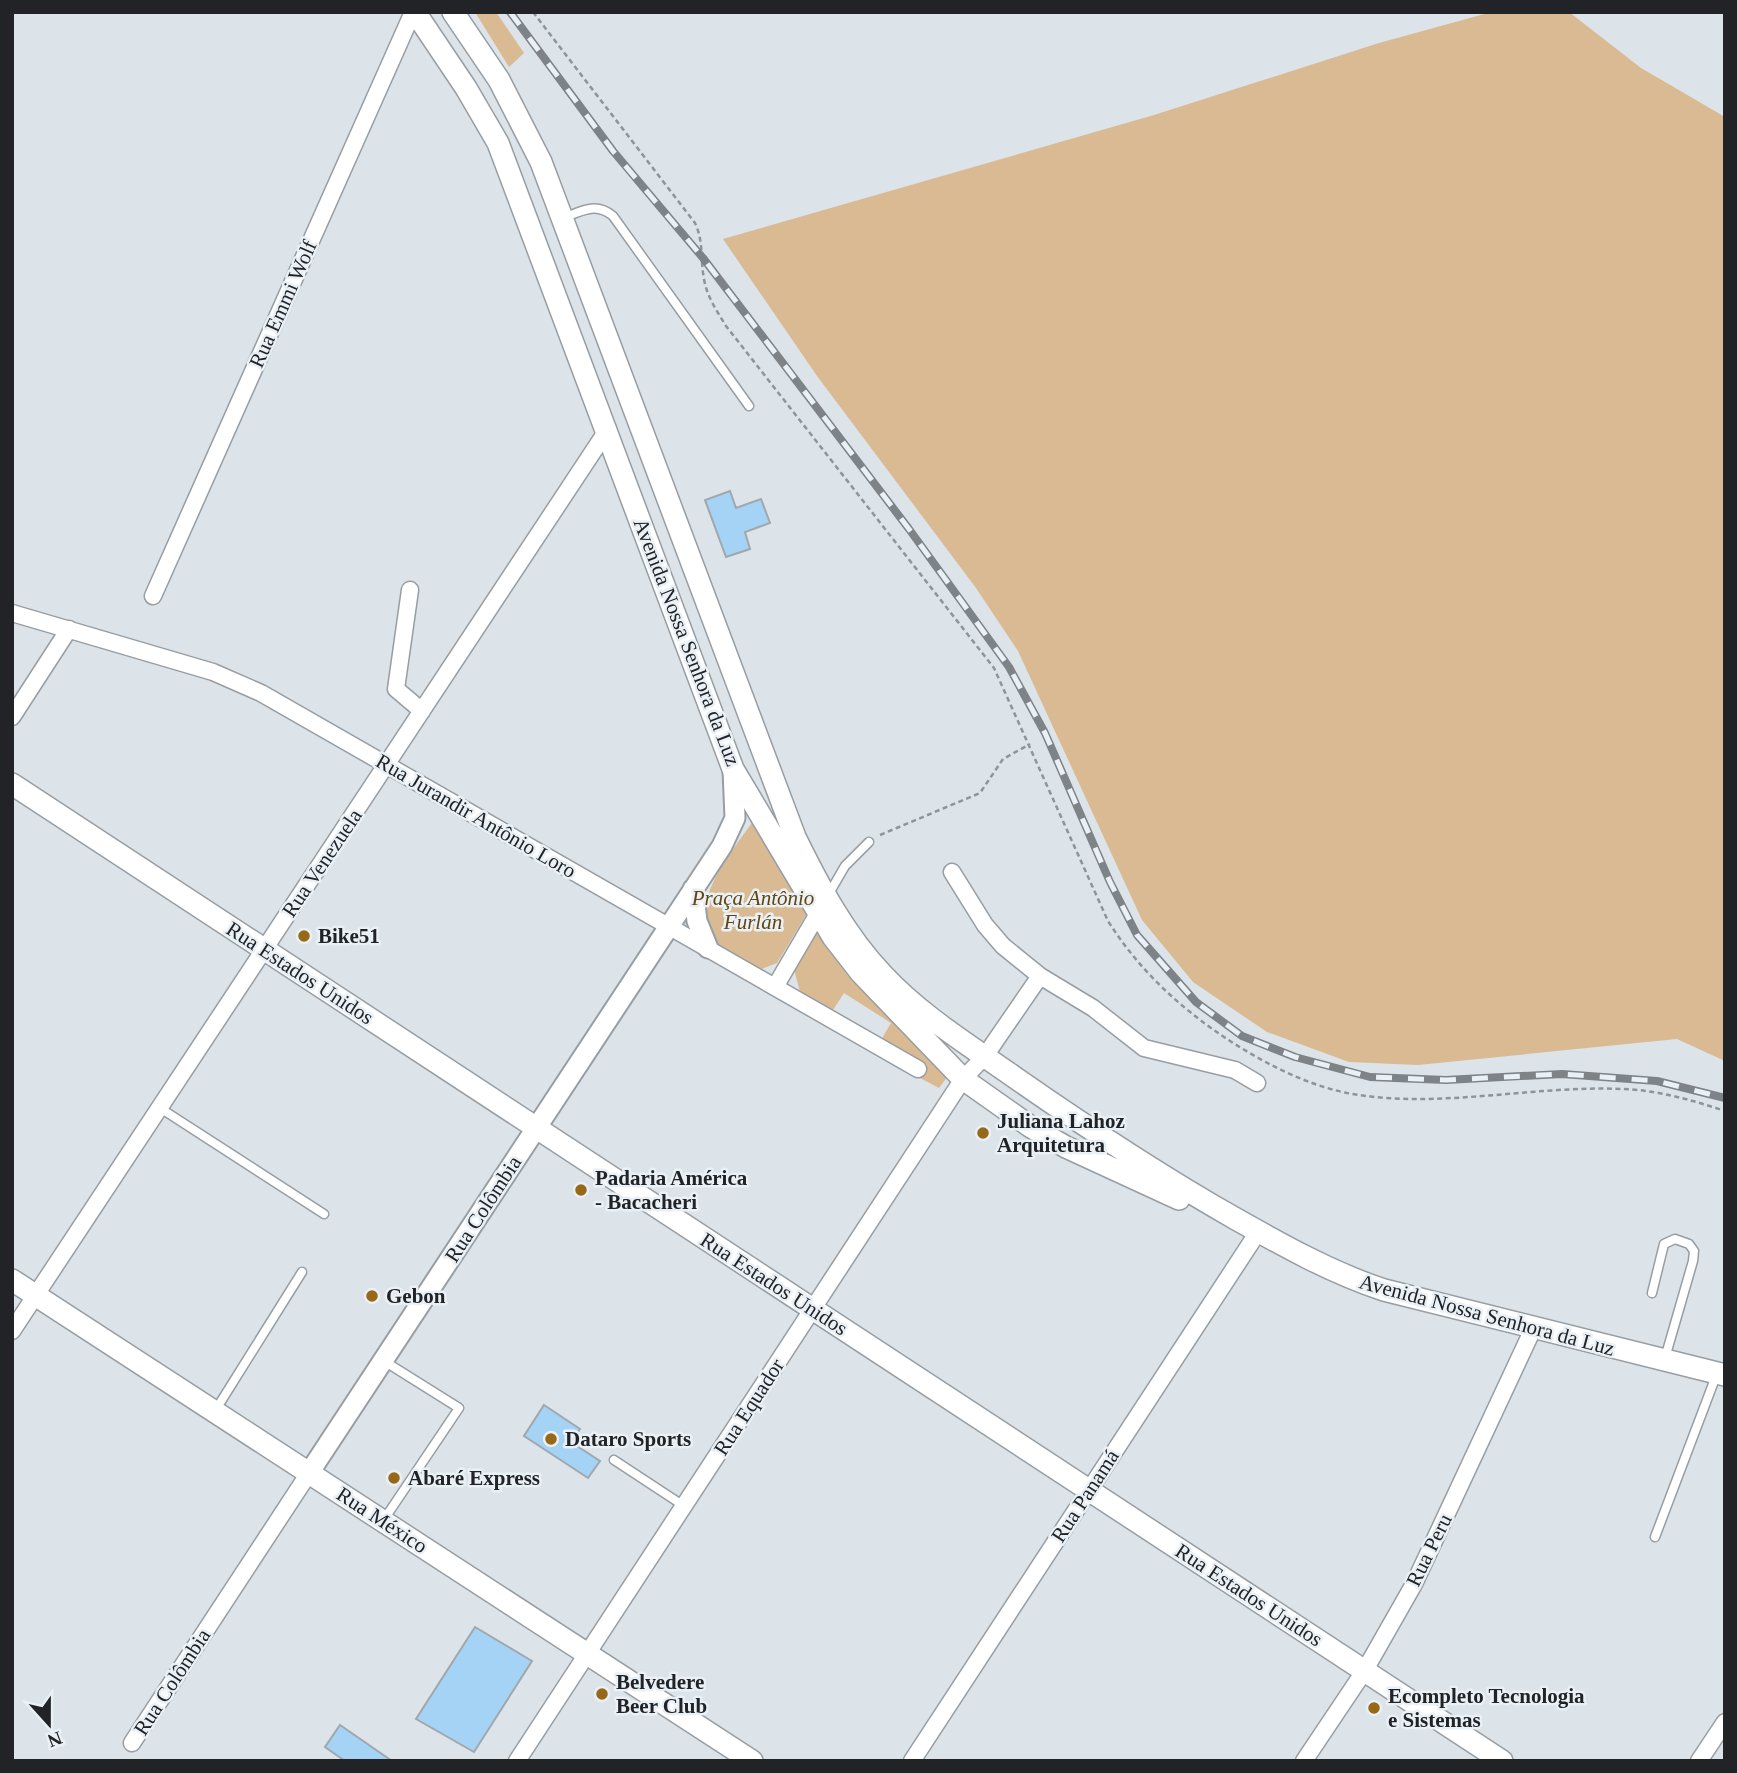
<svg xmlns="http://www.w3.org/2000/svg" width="1737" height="1773" font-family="'Times New Roman',serif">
<rect width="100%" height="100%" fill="#dce3e9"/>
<!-- green -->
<path fill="#d9ba92" d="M475,12H496L524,53L509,67Z
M1569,12L1641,68L1725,117V1061L1677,1039L1418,1065L1349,1062L1267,1032L1193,982L1142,920L1018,651L976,588L817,376L723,239L1154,115L1379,43L1488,13Z
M755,818L809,910L777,963L759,970C747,963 732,957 721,948C678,910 733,852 755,818Z
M819,927L948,1076L939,1088L920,1078L927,1065L881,1040L891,1023L844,993L833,1010L800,992L794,969Z"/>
<!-- building -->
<path fill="#a4d3f5" stroke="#a0a7ad" stroke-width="2" d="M730,491L736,508L761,499L770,523L745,532L750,549L726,557L705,500Z
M544,1405L580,1429L571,1442L600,1461L588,1478L524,1436Z
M475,1627L532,1661L474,1752L416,1719Z
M340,1725L392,1761H345L325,1747Z"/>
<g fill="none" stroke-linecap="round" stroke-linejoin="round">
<defs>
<path id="service" d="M565,217C583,211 596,202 613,216L749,406
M827,897L845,866L869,842
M160,1108L324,1214
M1652,1293L1664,1244L1675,1239L1689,1244L1694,1251L1693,1261L1665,1358
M215,1411L302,1272
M614,1460L684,1506
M383,1521L459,1408L384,1361
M1655,1537L1716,1376"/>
<path id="minor" d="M410,590L396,689L422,711
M153,596L413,12
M12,613L213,672L261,693L918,1069
M12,717L69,629
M952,872L985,925L1003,946L1040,976L1093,1008L1144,1048L1235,1070L1257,1083
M775,987L823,905
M12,1331L608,429
M132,1743L309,1473
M517,1761L963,1079L985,1056L1040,976
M912,1761L1258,1232
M1304,1761L1365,1670L1414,1584L1533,1329
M1699,1761L1725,1722"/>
<path id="tertiary" d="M693,889L697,921L708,948
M309,1473L722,846L735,818L733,770"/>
<path id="secondary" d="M415,12L466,88L498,143L733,769L833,937L861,973L963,1079L1031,1127L1066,1147L1179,1199
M453,12L499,80L541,162L795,837C819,886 845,935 883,975C921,1016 972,1047 1017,1079C1089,1129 1160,1176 1236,1219C1284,1246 1332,1273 1384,1290L1725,1375
M12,784L1502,1761
M12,1280L752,1761"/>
</defs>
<!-- service casing -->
<use href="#service" stroke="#979ea3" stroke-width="11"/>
<!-- minor casing -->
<use href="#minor" stroke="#979ea3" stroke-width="19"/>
<!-- tertiary casing -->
<use href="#tertiary" stroke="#979ea3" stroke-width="23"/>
<!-- secondary casing -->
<use href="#secondary" stroke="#979ea3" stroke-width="24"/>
<!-- path -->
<path stroke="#8f9498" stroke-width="2.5" stroke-dasharray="5 3.5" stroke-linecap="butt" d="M533,12L695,223C704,242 700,259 704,279C707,297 717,311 726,326L994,668L1108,921C1139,970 1179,1007 1227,1039C1264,1063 1304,1084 1347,1093C1438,1110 1531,1085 1622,1089C1657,1090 1692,1100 1725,1111
M880,835L980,793L1003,759L1030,744"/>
<!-- service -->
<use href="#service" stroke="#fff" stroke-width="8"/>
<!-- minor -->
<use href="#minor" stroke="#fff" stroke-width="16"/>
<!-- tertiary -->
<use href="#tertiary" stroke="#fff" stroke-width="19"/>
<!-- secondary -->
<use href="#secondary" stroke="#fff" stroke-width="21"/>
<defs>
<path id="rail" d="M510,12L613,151L703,258L909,529L1009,667L1045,733L1110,882L1137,935L1196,1002L1242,1036L1295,1057L1370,1077L1446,1080L1562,1074L1657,1081L1725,1098"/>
</defs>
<!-- rail casing -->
<use href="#rail" stroke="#7e8387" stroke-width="8"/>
<!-- rail -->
<use href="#rail" stroke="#e9f0f6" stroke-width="5" stroke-dasharray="16" stroke-linecap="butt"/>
</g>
<!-- markers -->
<g fill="#986819" stroke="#e9f0f6" stroke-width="2.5">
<circle cx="304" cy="936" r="7"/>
<circle cx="983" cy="1133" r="7"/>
<circle cx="581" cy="1190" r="7"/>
<circle cx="372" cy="1296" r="7"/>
<circle cx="551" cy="1439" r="7"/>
<circle cx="394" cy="1478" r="7"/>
<circle cx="602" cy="1694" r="7"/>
<circle cx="1374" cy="1708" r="7"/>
</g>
<g text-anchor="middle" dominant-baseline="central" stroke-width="5" stroke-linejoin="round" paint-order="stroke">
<!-- street labels -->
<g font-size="21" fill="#212326" stroke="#e9f0f6">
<text transform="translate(283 304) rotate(-66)">Rua Emmi Wolf</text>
<text transform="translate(687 642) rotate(69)">Avenida Nossa Senhora da Luz</text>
<text transform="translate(476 816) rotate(30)">Rua Jurandir Antônio Loro</text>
<text transform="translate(322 863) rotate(-56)">Rua Venezuela</text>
<text transform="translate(300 973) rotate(33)">Rua Estados Unidos</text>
<text transform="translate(483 1209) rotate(-57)">Rua Colômbia</text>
<text transform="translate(774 1284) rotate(33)">Rua Estados Unidos</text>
<text transform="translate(1487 1315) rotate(15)">Avenida Nossa Senhora da Luz</text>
<text transform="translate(749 1407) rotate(-57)">Rua Equador</text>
<text transform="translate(1085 1496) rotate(-57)">Rua Panamá</text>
<text transform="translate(382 1520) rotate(33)">Rua México</text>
<text transform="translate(1429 1550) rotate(-64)">Rua Peru</text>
<text transform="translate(1249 1595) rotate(33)">Rua Estados Unidos</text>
<text transform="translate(172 1682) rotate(-57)">Rua Colômbia</text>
</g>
<!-- park labels -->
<g font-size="21" font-style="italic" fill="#64440f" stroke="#e9f0f6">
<text x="753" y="898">Praça Antônio<tspan x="753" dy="24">Furlán</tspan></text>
</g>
<!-- poi labels -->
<g font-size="21" font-weight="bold" fill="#212326" stroke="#e9f0f6" text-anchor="start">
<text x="318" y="936">Bike51</text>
<text x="997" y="1121">Juliana Lahoz<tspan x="997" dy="24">Arquitetura</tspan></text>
<text x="595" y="1178">Padaria América<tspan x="595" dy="24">- Bacacheri</tspan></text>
<text x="386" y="1296">Gebon</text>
<text x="565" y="1439">Dataro Sports</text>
<text x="408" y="1478">Abaré Express</text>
<text x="616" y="1682">Belvedere<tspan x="616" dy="24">Beer Club</tspan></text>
<text x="1388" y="1696">Ecompleto Tecnologia<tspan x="1388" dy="24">e Sistemas</tspan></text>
</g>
</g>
<!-- border -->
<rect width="1737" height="1773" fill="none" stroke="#212326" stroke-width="28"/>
<!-- north arrow -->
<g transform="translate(49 1724) rotate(159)" stroke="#e9f0f6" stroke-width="5" paint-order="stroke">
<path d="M0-5L12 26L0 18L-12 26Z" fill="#212326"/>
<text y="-10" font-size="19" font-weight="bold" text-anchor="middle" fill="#212326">N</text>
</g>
</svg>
